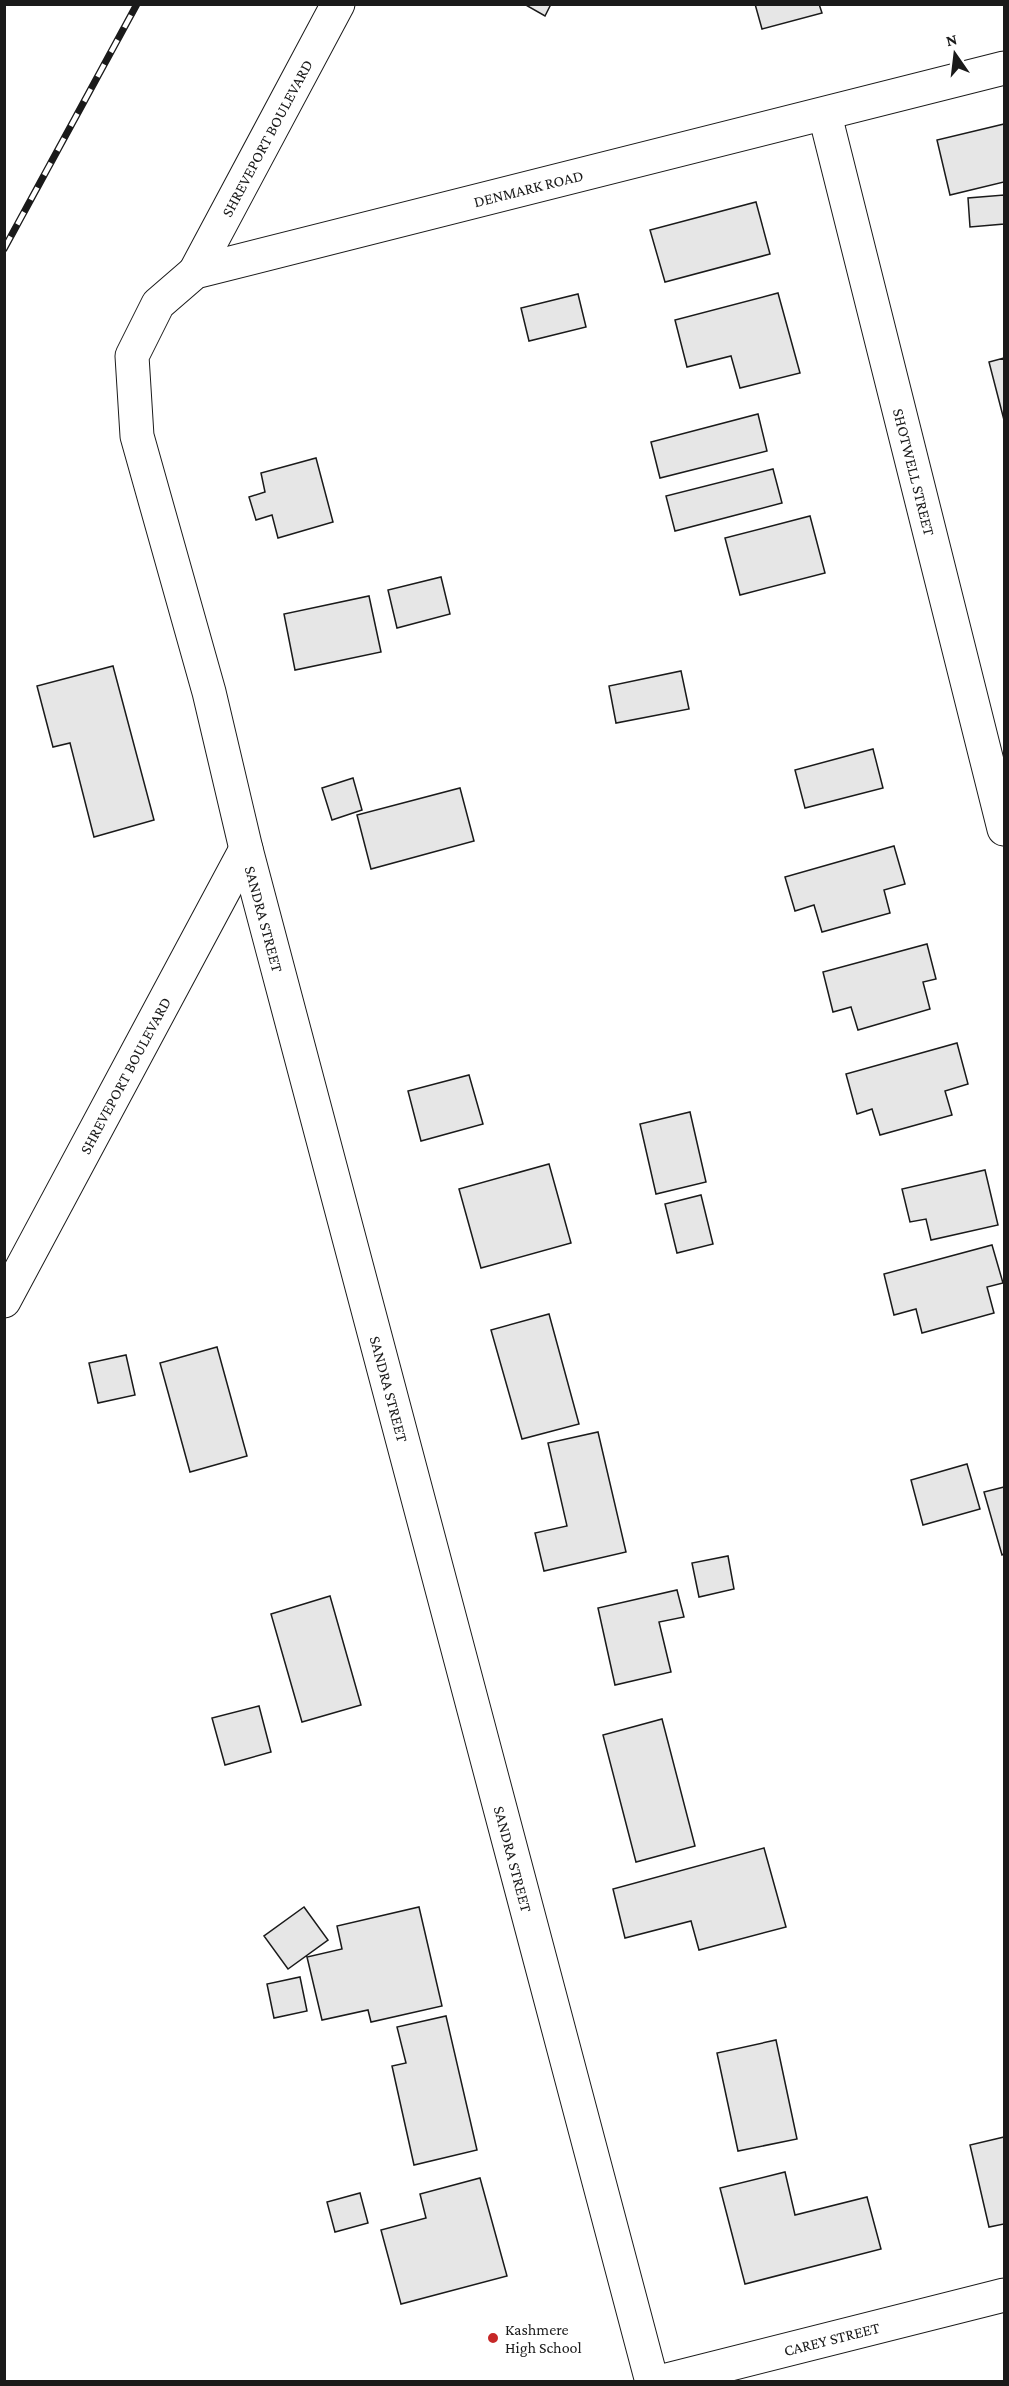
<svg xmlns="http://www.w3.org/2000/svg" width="1009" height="2386" font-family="'Crimson Pro',serif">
<rect width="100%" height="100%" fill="#fff"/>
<!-- building -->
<path fill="#e6e6e6" stroke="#1a1a1a" stroke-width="1.5" d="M524,4H551L545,16Z
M755,4H819L822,13L762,29Z
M1004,124V182L950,195L937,140Z
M1004,195V224L970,227L968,198Z
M756,202L770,254L665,282L650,230Z
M778,293L800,373L740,388L731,356L687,367L675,320Z
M578,294L586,327L529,341L521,308Z
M1004,358V420L989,362Z
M758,414L767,451L660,478L651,442Z
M316,458L333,522L278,538L272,515L256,520L249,497L265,492L261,473Z
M773,469L782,503L675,531L666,496Z
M810,516L825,573L740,595L725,538Z
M441,577L450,614L397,628L388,590Z
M369,596L381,652L295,670L284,614Z
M113,666L154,820L94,837L70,743L53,747L37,686Z
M681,671L689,709L616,723L609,686Z
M873,749L883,788L805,808L795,770Z
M353,778L362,810L332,820L322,788Z
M460,788L474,841L371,869L357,815Z
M894,846L905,884L884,890L890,913L822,932L814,905L795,911L785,877Z
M927,944L936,979L923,982L930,1009L858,1030L851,1007L833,1012L823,972Z
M957,1043L968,1084L945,1091L952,1115L880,1135L872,1109L857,1114L846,1074Z
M469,1075L483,1124L421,1141L408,1091Z
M690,1112L706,1182L656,1194L640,1124Z
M549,1164L571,1243L481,1268L459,1189Z
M985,1170L998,1225L931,1240L926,1219L910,1222L902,1189Z
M701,1195L713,1244L677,1253L665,1204Z
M992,1245L1003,1283L987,1287L994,1313L922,1333L916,1309L894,1315L884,1274Z
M549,1314L579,1424L522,1439L491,1330Z
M217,1347L247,1456L190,1472L160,1363Z
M126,1355L135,1395L98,1403L89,1363Z
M598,1432L626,1552L544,1571L535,1533L567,1526L548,1443Z
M967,1464L980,1509L923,1525L911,1480Z
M1004,1487V1554L1002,1555L984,1492Z
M728,1556L734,1589L699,1597L692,1563Z
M677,1590L684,1617L659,1622L671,1672L615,1685L598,1608Z
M330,1596L361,1705L302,1722L271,1614Z
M259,1706L271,1752L225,1765L212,1718Z
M662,1719L695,1846L636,1862L603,1735Z
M764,1848L786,1927L699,1950L691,1921L625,1938L613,1889Z
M304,1907L328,1940L288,1969L264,1936Z
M419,1907L442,2006L371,2022L368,2010L322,2020L307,1957L342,1949L337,1926Z
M300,1977L307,2011L274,2018L267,1984Z
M446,2016L477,2150L414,2165L392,2066L406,2063L397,2027Z
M776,2040L797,2139L738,2151L717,2053Z
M1004,2137V2224L989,2227L970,2145Z
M785,2172L795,2215L867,2197L881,2249L745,2284L720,2188Z
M480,2178L507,2276L401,2304L381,2230L426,2218L420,2194Z
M360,2193L368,2223L335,2232L327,2202Z"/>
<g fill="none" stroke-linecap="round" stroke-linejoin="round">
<defs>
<g id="street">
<path id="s1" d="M825,115L1004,829"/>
<path id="s2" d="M195,272L338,4"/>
<path id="s3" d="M4,1301L246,849"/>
<path id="s4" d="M652,2382L246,849L209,692L137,436L132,356L158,304L195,272L1004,68"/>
<path id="s5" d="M659,2382L1004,2295"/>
</g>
</defs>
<!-- street casing -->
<use href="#street" stroke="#1a1a1a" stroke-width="35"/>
<!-- street -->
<use href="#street" stroke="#fff" stroke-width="33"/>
<defs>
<path id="rail" d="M4,249L137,4"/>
</defs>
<!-- rail casing -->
<use href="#rail" stroke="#1a1a1a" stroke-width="7"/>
<!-- rail -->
<use href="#rail" stroke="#fff" stroke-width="4.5" stroke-dasharray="14" stroke-linecap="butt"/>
</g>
<!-- markers -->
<circle fill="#c62828" stroke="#fff" stroke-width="2" cx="493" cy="2338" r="6"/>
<g text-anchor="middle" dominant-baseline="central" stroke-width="4.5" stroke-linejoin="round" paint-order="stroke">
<!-- street labels -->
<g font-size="16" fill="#1a1a1a" stroke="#fff">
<text stroke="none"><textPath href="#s2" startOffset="152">SHREVEPORT BOULEVARD</textPath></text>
<text stroke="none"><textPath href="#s4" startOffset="2544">DENMARK ROAD</textPath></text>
<text stroke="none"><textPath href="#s1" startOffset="368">SHOTWELL STREET</textPath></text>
<text transform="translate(264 919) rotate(75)">SANDRA STREET</text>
<text stroke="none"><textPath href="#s3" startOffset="256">SHREVEPORT BOULEVARD</textPath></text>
<text transform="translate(389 1389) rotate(75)">SANDRA STREET</text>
<text transform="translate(513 1859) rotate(75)">SANDRA STREET</text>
<text stroke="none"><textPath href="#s5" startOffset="178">CAREY STREET</textPath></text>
</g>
<!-- poi labels -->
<g font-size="16" fill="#1a1a1a" stroke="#fff" text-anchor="start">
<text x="505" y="2329">Kashmere<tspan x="505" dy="18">High School</tspan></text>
</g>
</g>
<!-- border -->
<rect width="1009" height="2386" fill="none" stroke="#1a1a1a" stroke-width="12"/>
<!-- north arrow -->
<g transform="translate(955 54) rotate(346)" stroke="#ffffff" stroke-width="4.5" paint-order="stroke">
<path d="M0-4.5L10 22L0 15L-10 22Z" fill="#1a1a1a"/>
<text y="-9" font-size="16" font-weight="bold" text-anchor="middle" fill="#1a1a1a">N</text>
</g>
</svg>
